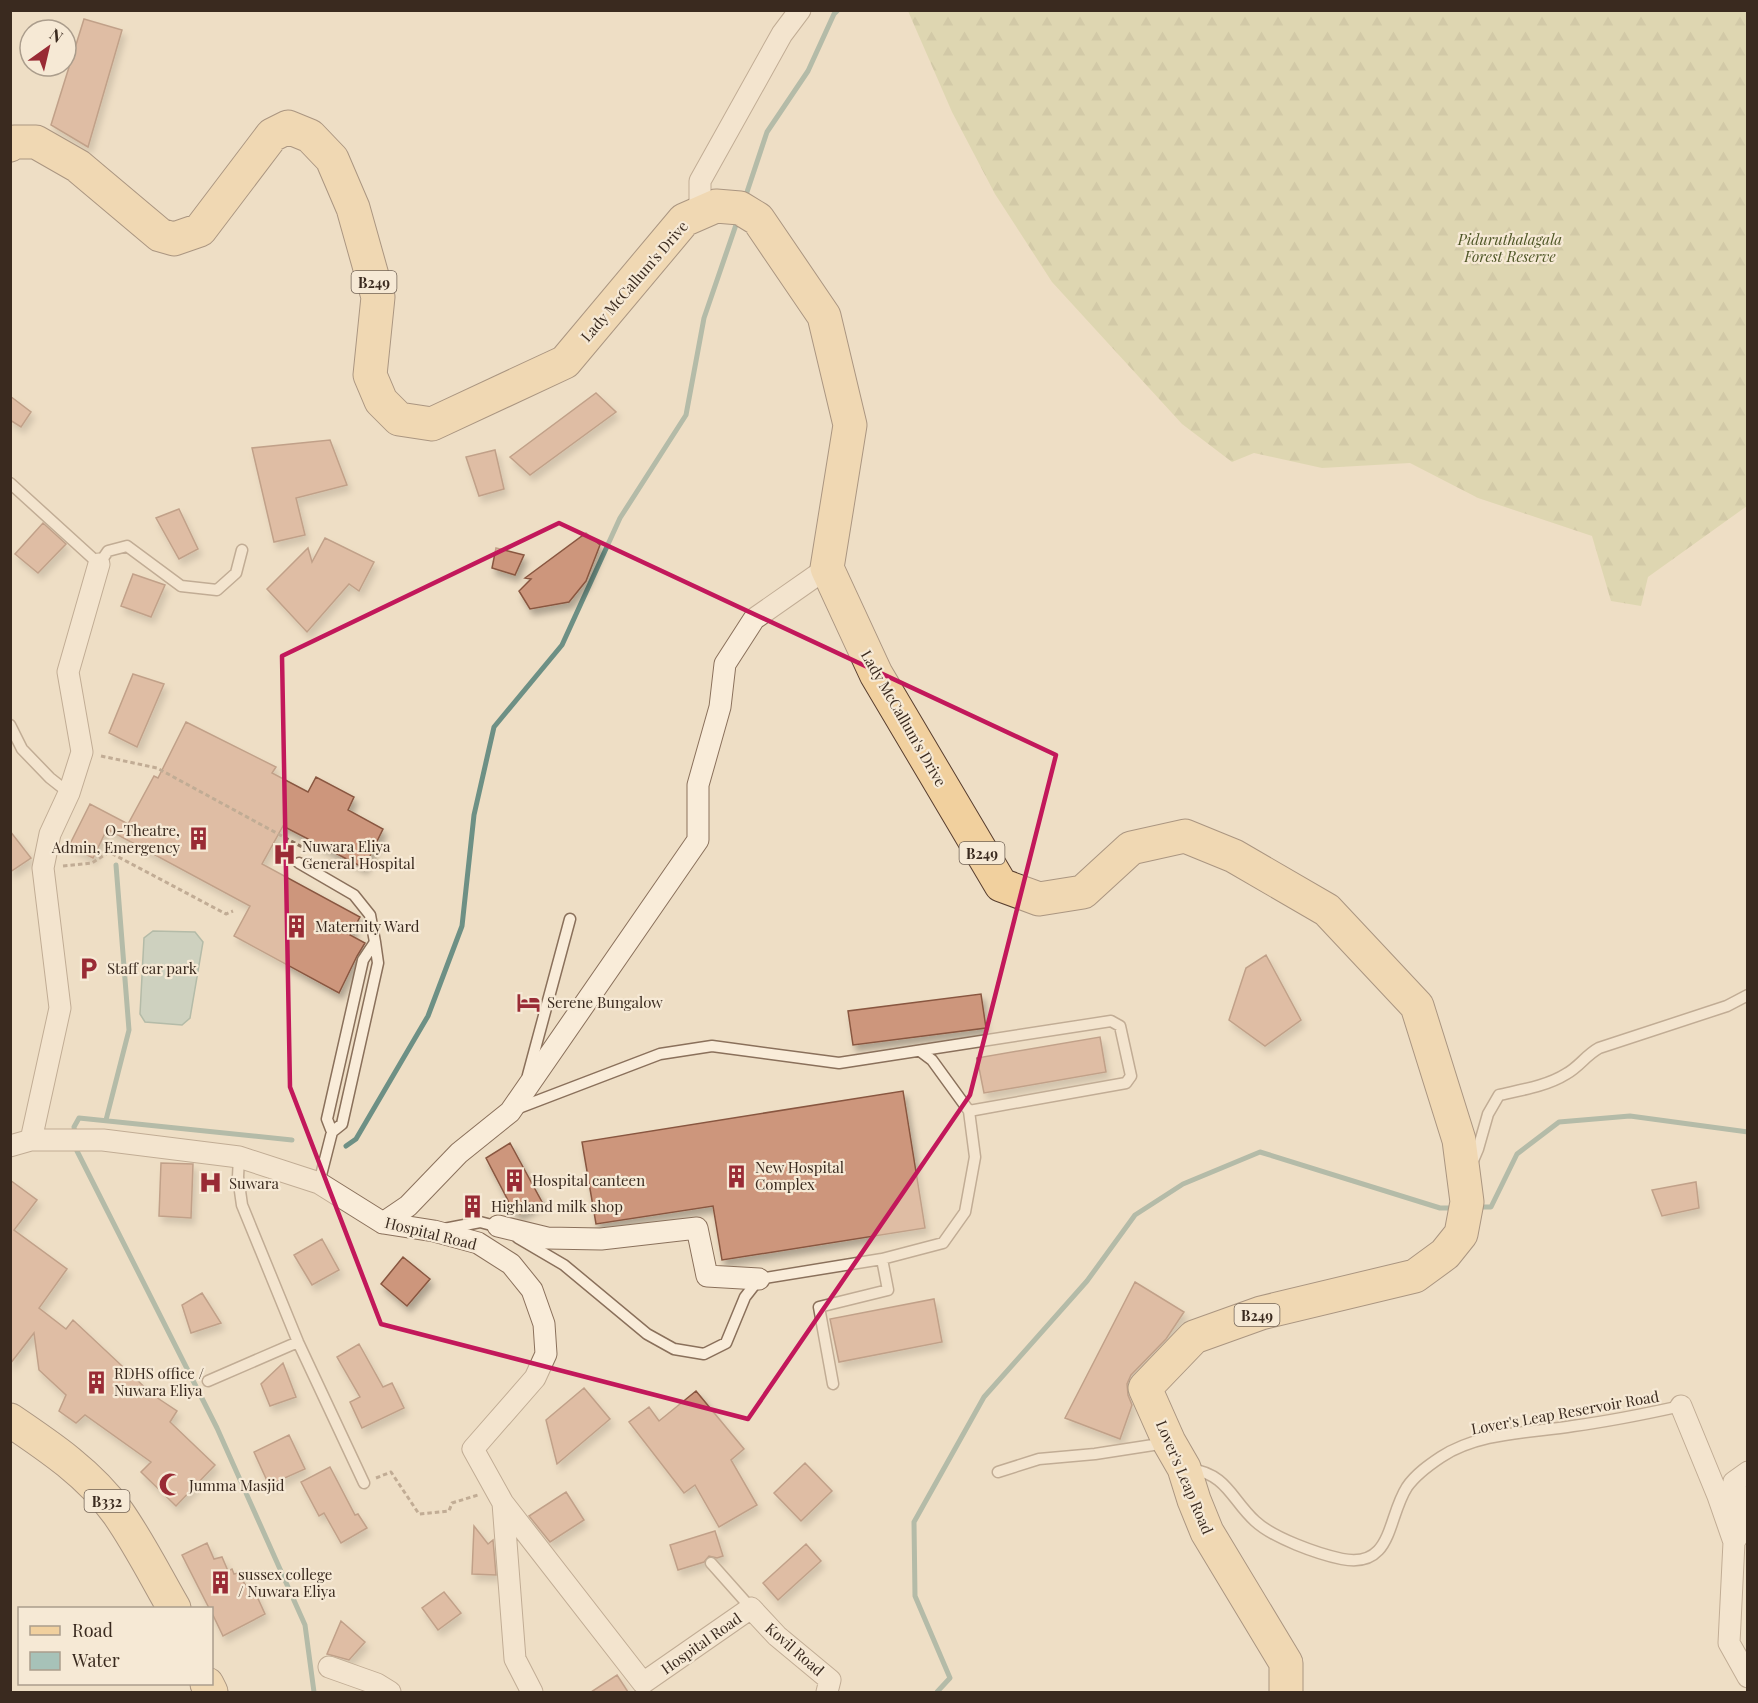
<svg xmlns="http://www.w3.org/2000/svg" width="1758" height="1703" font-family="'Playfair Display',serif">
<defs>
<pattern id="forest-firs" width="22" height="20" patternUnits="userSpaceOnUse" patternTransform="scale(1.5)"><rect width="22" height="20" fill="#cbcd99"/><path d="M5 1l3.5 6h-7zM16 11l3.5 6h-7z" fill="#afb083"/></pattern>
<filter id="shadow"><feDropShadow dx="3.5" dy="6" stdDeviation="3" flood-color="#0004"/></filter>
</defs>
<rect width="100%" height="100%" fill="#eedec5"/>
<!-- forest -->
<path fill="url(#forest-firs)" d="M908,11H1747V506L1648,577L1641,606L1611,601L1592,536L1478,498L1410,463L1322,468L1254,453L1232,462L1182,424L1052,282L995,194L952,112Z"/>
<!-- water -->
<path fill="#a7c2b8" stroke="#6d9085" stroke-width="1.5" d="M153,931L195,932L203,942L190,1018L182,1025L145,1022L140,1014L144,938Z"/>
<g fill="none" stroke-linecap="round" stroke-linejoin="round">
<!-- stream -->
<path stroke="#6d9085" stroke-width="5" d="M745,198L767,132L808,71L834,14L838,10
M106,1120L129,1030L116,865
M75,1134L74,1127L79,1118L292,1140
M76,1143L77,1151L217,1428L305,1625L314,1692
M346,1146L356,1139L428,1016L462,926L474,815L494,727L562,645L620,518L686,415L704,318L738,219
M1476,1207H1491L1517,1154L1559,1122L1630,1116L1748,1132
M937,1692L950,1678L915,1596L914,1522L984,1397L1087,1281L1135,1215L1183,1184L1260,1152L1440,1208H1455"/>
</g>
<!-- building -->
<path fill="#cd967b" stroke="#895741" stroke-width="1.5" filter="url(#shadow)" d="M84,19L122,30L88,147L51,125Z
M596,393L616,412L530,475L510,457Z
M10,396L31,412L21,427L10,420Z
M330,440L347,485L296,498L305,535L274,542L252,448Z
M495,450L504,489L479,496L466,457Z
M179,509L198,549L179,559L156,518Z
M43,523L66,544L38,573L15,554Z
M586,533L600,545L586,581L569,602L530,609L519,591L531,579L525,578Z
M325,538L374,562L359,591L349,584L307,632L267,589L308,548L312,562Z
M496,548L524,555L515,575L492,568Z
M133,574L165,585L151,617L121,606Z
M133,674L164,684L137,747L109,733Z
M186,722L276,767L272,773L308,792L316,777L354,797L348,810L383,829L364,868L283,826L262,864L360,917L350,935L365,943L357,956L339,993L234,936L250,906L107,829L93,858L69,846L90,804L128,824L154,776L158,778Z
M10,831L31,858L10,872Z
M1266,955L1301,1020L1265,1046L1229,1020L1246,968Z
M981,994L986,1028L853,1045L848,1011Z
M1100,1037L1106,1072L984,1093L977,1058Z
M903,1091L925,1228L722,1260L713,1206L596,1224L582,1142Z
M510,1143L542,1202L520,1214L513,1210L486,1158Z
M161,1163L193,1164L191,1218L159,1216Z
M10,1180L37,1200L14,1230L67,1269L39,1308L66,1329L73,1320L153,1395L177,1411L170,1422L215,1465L176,1506L141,1472L151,1462L85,1415L76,1423L59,1411L66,1395L39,1370L34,1333L10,1364Z
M1696,1182L1699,1208L1662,1216L1652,1190Z
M322,1239L339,1270L312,1285L294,1255Z
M403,1257L430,1279L407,1306L381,1284Z
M1135,1282L1184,1312L1166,1339L1131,1375L1127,1384L1128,1395L1132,1405L1120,1439L1065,1418Z
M202,1293L221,1323L191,1333L182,1305Z
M934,1299L942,1342L839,1362L830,1319Z
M359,1344L383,1387L392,1383L404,1408L362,1428L350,1402L360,1397L337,1357Z
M283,1363L296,1397L270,1406L261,1384Z
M584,1388L610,1419L557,1464L546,1420Z
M696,1391L744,1449L731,1460L757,1505L719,1527L695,1485L684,1493L629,1422L649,1407L659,1421Z
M289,1435L305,1469L269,1485L254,1452Z
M805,1463L832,1491L801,1521L774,1493Z
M330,1467L355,1515L358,1514L367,1528L341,1543L324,1513L319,1516L301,1482Z
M566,1492L584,1520L550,1542L529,1516Z
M474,1526L488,1544L493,1540L496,1575L472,1574Z
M715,1531L723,1556L717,1558L709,1556L704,1562L678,1570L670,1545Z
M207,1543L214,1559L222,1557L228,1571L232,1569L234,1574L238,1573L251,1594L255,1592L265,1614L223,1636L212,1613V1608H209L182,1555Z
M806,1544L821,1561L778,1600L763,1583Z
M444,1592L461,1613L438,1630L422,1608Z
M341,1621L365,1642L349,1660L327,1654Z
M617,1675L628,1692H591Z"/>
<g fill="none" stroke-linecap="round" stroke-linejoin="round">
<defs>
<path id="lane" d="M10,483L99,564L108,551L127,546L181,586L217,590L236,573L242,550
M10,725L22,749L50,778L69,793
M299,863L354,895L370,915L375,942L378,963L342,1124L332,1132L319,1183
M528,1075L570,919
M516,1109L660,1054L712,1046L839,1063L1111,1021L1120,1026L1131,1076L1126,1083L969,1111
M332,1132L327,1119L363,960L375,942
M239,1157L238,1177L242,1205L298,1342L364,1483
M1472,1163L1478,1149L1488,1114L1499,1095C1521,1090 1547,1086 1566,1074C1579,1067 1586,1055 1599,1048L1727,1006L1748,995
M444,1229L480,1222L499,1227
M518,1238L564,1265L647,1334L674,1349L704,1354L726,1343L745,1297L759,1279L882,1259L943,1243L965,1212L975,1157L969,1111L932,1060L920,1051
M208,1381L298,1342
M833,1384L819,1307L888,1290L882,1259
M1190,1469C1227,1474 1231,1499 1255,1521C1273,1538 1318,1554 1342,1559C1393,1569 1387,1518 1407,1487C1416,1474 1429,1465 1441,1457C1479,1432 1530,1433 1573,1426C1610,1421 1645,1414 1681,1406
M998,1472L1039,1459L1095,1454L1166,1443
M711,1563L751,1608"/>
<path id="street" d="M700,213V181L782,34L800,10
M31,1140L60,1008L43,868L50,834L69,793L82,752L68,672L99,564
M10,1146L31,1140H103L239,1157L319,1183L383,1223L434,1231L478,1243L511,1264L532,1290L544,1324L546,1354L535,1378L473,1449L503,1503L643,1683L751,1608L777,1636L830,1680L827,1692
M383,1223L408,1206L459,1153L510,1112L698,840V785L720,707L725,664L754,619L827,568
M498,1226L547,1238L601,1239L697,1228L707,1276L759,1279
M1681,1406L1718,1496L1734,1542L1729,1643L1748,1677
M503,1503L515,1659L532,1692
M1734,1542L1744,1526L1734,1482L1748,1472
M329,1667L377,1684L390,1692"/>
<path id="primary" d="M10,145L14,142H36L78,166L160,235L174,239L200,230L272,135L288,127L310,136L332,159L353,208L378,297L370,375L381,401L399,419L432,424L565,362L684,220L716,206L740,208L758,219L824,316L850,425L827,568L876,674L1001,885L1039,899L1083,892L1131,848L1185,836L1234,856L1327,910L1417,1006L1459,1140L1467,1202L1461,1234L1445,1254L1415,1276L1261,1313L1194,1337L1145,1388L1169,1442L1184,1468L1194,1500L1207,1532L1286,1663V1692
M10,1420C50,1447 90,1474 118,1513C139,1543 156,1577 174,1608
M207,1684L211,1692"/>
</defs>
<!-- lane casing -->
<use href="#lane" stroke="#8a705b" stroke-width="13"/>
<!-- street casing -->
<use href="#street" stroke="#8a705b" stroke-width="23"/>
<!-- primary casing -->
<use href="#primary" stroke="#583e2f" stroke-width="35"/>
<!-- path -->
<path stroke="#8a705b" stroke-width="3" stroke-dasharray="4.5 3" stroke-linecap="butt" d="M101,756L157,768L304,848
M63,866L92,863L109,852L226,914L233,911
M376,1478L391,1472L419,1514L449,1511L452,1503L478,1495"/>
<!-- lane -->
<use href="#lane" stroke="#f9ecd9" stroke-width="10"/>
<!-- street -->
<use href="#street" stroke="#f9ecd9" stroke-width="21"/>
<!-- primary -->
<use href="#primary" stroke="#f1d09e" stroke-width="33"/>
</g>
<!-- marked area -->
<path d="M0 0H1758V1703H0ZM559,523L1056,755L970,1095L748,1419L381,1324L290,1087L282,656Z" fill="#eedec5" fill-opacity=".55" fill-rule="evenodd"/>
<path fill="none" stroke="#c2185b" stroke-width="4.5" stroke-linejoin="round" d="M559,523L1056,755L970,1095L748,1419L381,1324L290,1087L282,656Z"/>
<!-- icons -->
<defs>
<symbol id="building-bare" viewBox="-9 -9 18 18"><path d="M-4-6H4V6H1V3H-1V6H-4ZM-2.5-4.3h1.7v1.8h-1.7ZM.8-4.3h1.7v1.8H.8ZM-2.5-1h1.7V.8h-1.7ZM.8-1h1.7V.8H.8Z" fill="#992b35" stroke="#f6e9d5" stroke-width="2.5" paint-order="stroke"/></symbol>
<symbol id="hospital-bare" viewBox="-9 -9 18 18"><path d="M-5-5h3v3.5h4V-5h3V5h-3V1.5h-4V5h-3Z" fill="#992b35" stroke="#f6e9d5" stroke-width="2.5" paint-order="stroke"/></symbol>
<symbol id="parking-bare" viewBox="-9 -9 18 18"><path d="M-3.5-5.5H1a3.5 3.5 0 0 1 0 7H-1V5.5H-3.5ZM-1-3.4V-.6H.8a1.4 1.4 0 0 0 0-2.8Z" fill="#992b35" stroke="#f6e9d5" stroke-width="2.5" paint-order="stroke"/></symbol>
<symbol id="hotel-bare" viewBox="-9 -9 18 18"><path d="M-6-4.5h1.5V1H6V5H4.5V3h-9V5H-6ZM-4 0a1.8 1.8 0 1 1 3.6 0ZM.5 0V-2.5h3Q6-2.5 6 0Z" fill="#992b35" stroke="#f6e9d5" stroke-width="2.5" paint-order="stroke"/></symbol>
<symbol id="mosque-bare" viewBox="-9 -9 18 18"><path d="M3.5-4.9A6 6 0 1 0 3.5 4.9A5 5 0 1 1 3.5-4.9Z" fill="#992b35" stroke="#f6e9d5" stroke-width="2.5" paint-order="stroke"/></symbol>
</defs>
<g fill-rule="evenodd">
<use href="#building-bare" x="182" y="822" width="33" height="33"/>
<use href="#hospital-bare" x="268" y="838" width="33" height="33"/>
<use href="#building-bare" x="280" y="910" width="33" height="33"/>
<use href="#parking-bare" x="72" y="952" width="33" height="33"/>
<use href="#hotel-bare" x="512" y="986" width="33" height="33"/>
<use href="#building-bare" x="720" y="1160" width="33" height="33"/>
<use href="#building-bare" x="498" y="1164" width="33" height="33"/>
<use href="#hospital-bare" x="194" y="1166" width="33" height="33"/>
<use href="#building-bare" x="456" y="1190" width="33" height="33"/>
<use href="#building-bare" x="80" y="1366" width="33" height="33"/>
<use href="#mosque-bare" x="154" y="1468" width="33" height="33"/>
<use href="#building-bare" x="204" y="1566" width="33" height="33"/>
</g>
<g text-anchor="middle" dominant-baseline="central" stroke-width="4.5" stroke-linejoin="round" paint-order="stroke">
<!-- shield labels -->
<g fill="#f6e9d5" stroke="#726356" stroke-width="1.5">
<rect x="351.5" y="271" width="45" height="22" rx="4.5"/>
<rect x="959.5" y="842" width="45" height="22" rx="4.5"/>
<rect x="1234.5" y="1304" width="45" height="22" rx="4.5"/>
<rect x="84.5" y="1490" width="45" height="22" rx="4.5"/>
</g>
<g font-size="14" font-weight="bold" fill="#3a2a1f">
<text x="374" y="282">B249</text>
<text x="982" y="853">B249</text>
<text x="1257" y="1315">B249</text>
<text x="107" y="1501">B332</text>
</g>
<!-- park labels -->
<g font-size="15" font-style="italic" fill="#4e5626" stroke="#f6e9d5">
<text x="1510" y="239">Piduruthalagala<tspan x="1510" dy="17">Forest Reserve</tspan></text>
</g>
<!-- street labels -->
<g font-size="15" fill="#3a2a1f" stroke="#f6e9d5">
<text transform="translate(634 281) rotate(-49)">Lady McCallum's Drive</text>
<text transform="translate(904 718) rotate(60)">Lady McCallum's Drive</text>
<text transform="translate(431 1233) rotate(14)">Hospital Road</text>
<text transform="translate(1565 1412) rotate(-10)">Lover's Leap Reservoir Road</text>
<text transform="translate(1185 1477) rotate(67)">Lover's Leap Road</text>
<text transform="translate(701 1643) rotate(-35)">Hospital Road</text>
<text transform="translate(795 1649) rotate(41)">Kovil Road</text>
</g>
<!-- poi labels -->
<g font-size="15" fill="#3a2a1f" stroke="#f6e9d5" text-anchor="start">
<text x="180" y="830" text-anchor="end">O-Theatre,<tspan x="180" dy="17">Admin, Emergency</tspan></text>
<text x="302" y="846">Nuwara Eliya<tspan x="302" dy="17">General Hospital</tspan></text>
<text x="315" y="926">Maternity Ward</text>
<text x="107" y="968">Staff car park</text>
<text x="547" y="1002">Serene Bungalow</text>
<text x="755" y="1167">New Hospital<tspan x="755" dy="17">Complex</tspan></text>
<text x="532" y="1180">Hospital canteen</text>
<text x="229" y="1183">Suwara</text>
<text x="491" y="1206">Highland milk shop</text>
<text x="114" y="1373">RDHS office /<tspan x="114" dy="17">Nuwara Eliya</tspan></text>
<text x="189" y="1485">Jumma Masjid</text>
<text x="238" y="1574">sussex college<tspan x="238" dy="17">/ Nuwara Eliya</tspan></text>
</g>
</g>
<!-- border -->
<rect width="1758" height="1703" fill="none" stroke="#3a2a1f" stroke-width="24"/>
<!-- legend -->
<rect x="18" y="1607" width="195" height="78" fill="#f6e9d5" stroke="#ab9d8c" stroke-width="1.5"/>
<rect x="30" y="1626" width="30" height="9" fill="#f1d09e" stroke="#ab9d8c" stroke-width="1.5"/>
<text x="72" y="1637" font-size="18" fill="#3a2a1f">Road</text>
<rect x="30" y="1652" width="30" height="18" fill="#a7c2b8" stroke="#ab9d8c" stroke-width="1.5"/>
<text x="72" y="1667" font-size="18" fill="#3a2a1f">Water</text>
<!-- north arrow -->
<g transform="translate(48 48) rotate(34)"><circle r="28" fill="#f6e9d5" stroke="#ab9d8c" stroke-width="1.5"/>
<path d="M0-4.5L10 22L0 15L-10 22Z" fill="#992b35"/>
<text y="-9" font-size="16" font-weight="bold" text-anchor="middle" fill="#3a2a1f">N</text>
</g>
</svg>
